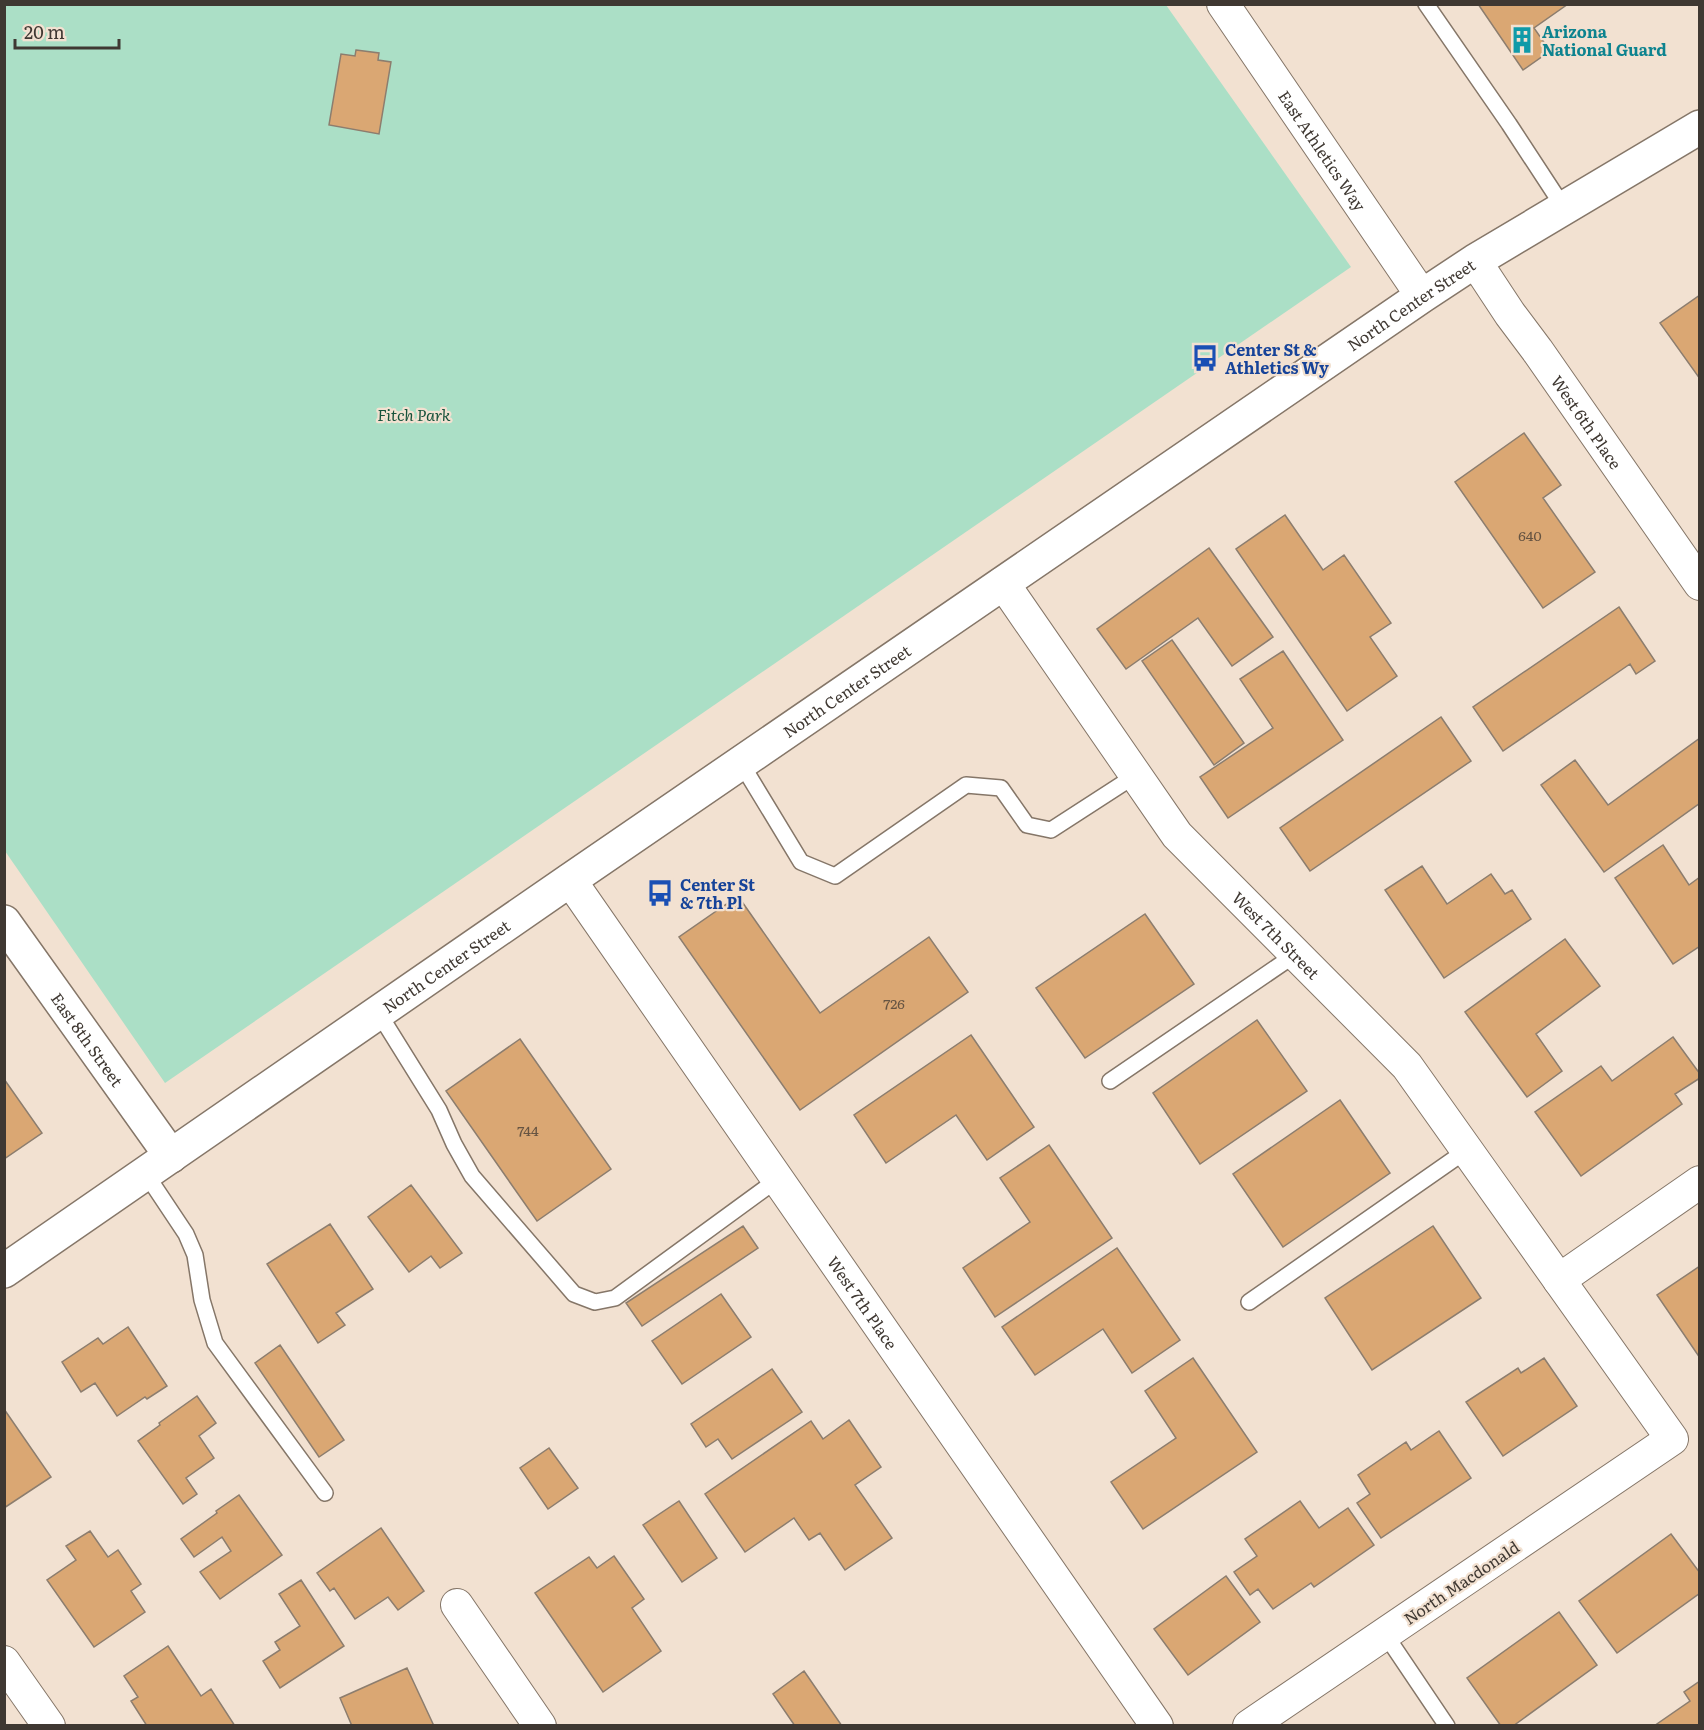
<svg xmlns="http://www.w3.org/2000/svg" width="1704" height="1730" font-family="Literata,serif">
<rect width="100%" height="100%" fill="#f2e1d1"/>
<!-- green -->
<path fill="#abdfc6" d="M4,5H1166L1351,267L165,1083L5,851Z"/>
<!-- building -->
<path fill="#daa773" stroke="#8c7d6e" stroke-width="1.5" d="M1478,4H1568L1534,28L1550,51L1523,70Z
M356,50L379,53L378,60L391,62L379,134L329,125L341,54L355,56Z
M1700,295V379L1660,323Z
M1524,433L1561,485L1543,498L1595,572L1543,608L1455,482Z
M1285,515L1323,570L1344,555L1391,623L1370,637L1397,676L1347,711L1236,549Z
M1209,548L1273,637L1232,666L1198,618L1126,669L1097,629Z
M1619,607L1655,661L1636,674L1630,664L1503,751L1473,707Z
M1172,640L1244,743L1214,765L1142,661Z
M1283,651L1343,740L1228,818L1200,777L1273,728L1240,679Z
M1441,717L1471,761L1310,871L1280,828Z
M1700,738V803L1604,872L1541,785L1575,760L1608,805Z
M1663,845L1689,885L1700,877V946L1673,964L1615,878Z
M1422,866L1447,904L1491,874L1505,894L1512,890L1531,919L1444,978L1385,890Z
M738,896L820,1013L929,937L968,992L800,1110L679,937Z
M1145,914L1194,984L1085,1058L1036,988Z
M1565,939L1600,986L1536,1034L1562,1071L1527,1097L1465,1012Z
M1257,1020L1307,1091L1200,1164L1153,1093Z
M971,1035L1034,1127L987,1160L956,1115L886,1163L854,1115Z
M1673,1037L1700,1074V1078L1675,1094L1682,1104L1581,1176L1535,1112L1601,1066L1612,1081Z
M520,1039L611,1169L537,1221L446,1091Z
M4,1079L42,1133L4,1159Z
M1340,1100L1390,1173L1283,1247L1233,1174Z
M1049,1145L1112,1238L995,1317L963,1268L1030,1222L1000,1178Z
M411,1185L462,1253L440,1268L431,1256L409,1272L368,1217Z
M330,1224L373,1289L336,1313L345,1325L318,1343L267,1264Z
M743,1226L758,1248L642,1326L626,1303Z
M1433,1226L1481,1298L1372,1370L1325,1298Z
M1117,1248L1180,1340L1132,1373L1103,1329L1035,1375L1002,1327Z
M1700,1266V1358L1657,1295Z
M721,1294L751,1337L682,1384L652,1341Z
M128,1327L167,1386L147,1399L145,1397L117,1416L95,1383L81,1392L62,1362L98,1338L103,1344Z
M280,1345L344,1440L319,1457L255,1363Z
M1193,1358L1257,1452L1143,1529L1111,1482L1176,1438L1145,1391Z
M1544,1358L1577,1406L1503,1456L1466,1402L1518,1368L1521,1373Z
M772,1369L802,1412L732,1459L718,1439L706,1447L691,1424Z
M197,1396L216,1423L199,1436L214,1458L186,1478L197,1494L183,1504L138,1441L160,1425L159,1423Z
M4,1409L51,1477L4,1508Z
M849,1420L881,1467L855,1485L892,1538L845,1570L820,1533L809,1540L794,1518L745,1552L705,1494L811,1421L823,1439Z
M1439,1431L1471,1478L1381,1538L1357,1503L1370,1494L1358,1475L1406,1442L1411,1450Z
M549,1448L578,1488L548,1509L520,1468Z
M239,1495L282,1555L220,1599L200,1572L231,1551L222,1537L194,1557L181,1539L217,1513L216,1511Z
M679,1501L717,1558L682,1582L643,1525Z
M1300,1501L1319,1528L1348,1508L1374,1545L1314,1587L1311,1583L1273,1609L1258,1589L1250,1595L1234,1572L1257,1556L1245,1539Z
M381,1528L424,1591L398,1610L388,1597L355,1619L334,1588L330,1591L317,1573Z
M90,1531L108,1557L118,1550L141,1584L131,1591L145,1612L94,1647L47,1580L76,1560L66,1546Z
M1671,1534L1700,1573V1593L1617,1653L1579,1601Z
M614,1556L644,1599L632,1608L661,1651L603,1692L535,1593L589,1557L597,1568Z
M1226,1576L1260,1622L1188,1675L1154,1629Z
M301,1580L344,1646L280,1688L263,1661L280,1650L275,1642L300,1626L279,1594Z
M1559,1612L1597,1665L1513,1726H1501L1467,1678Z
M168,1646L201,1696L211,1689L235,1726H147L131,1701L138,1697L124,1676Z
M407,1668L434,1726H352L340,1698Z
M804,1671L842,1726H795L773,1694Z
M1700,1681V1726H1654L1690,1701L1684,1692Z"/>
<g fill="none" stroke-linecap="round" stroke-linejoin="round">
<defs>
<path id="service" d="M1426,4L1509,124L1564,208
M741,763L801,862L835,876L966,785L1001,788L1027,825L1051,830L1136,775
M378,1012L439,1110L454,1144L472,1176L574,1294L595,1302L615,1298L778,1179
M1110,1081L1296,954
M146,1174L186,1234L195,1255L202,1300L215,1343L325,1493
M1249,1302L1467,1150
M1385,1634L1447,1726"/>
<g id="minor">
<path id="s1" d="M1223,4L1422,296"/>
<path id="s2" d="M1475,261L1510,314L1537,350L1700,584"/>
<path id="s3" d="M1003,583L1177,835L1407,1066L1672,1439L1249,1726"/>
<path id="s4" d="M570,880L1157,1726"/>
<path d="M1559,1280L1700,1182"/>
<path d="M457,1605L540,1726"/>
<path d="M4,1662L49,1726"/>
</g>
<g id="tertiary">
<path id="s5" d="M4,922L171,1156"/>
<path id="s6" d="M4,1271L570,880L1422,296L1475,261L1700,127"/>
</g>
</defs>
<!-- service casing -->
<use href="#service" stroke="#857668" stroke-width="18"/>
<!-- minor casing -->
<use href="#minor" stroke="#857668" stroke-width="34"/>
<!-- tertiary casing -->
<use href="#tertiary" stroke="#857668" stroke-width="36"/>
<!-- service -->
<use href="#service" stroke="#fff" stroke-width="15"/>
<!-- minor -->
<use href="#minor" stroke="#fff" stroke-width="32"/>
<!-- tertiary -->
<use href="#tertiary" stroke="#fff" stroke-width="33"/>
</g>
<!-- icons -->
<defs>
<symbol id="building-bare" viewBox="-9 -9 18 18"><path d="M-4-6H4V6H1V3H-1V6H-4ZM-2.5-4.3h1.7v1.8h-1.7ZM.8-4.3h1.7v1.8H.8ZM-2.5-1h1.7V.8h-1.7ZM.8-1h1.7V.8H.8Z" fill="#0f9aa8" stroke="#f2e1d1" stroke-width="2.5" paint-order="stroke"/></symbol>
<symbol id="bus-bare" viewBox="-9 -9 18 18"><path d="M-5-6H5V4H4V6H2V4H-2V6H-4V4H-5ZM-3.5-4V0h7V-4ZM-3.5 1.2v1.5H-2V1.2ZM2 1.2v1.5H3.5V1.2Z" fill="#1a4fb4" stroke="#f2e1d1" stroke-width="2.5" paint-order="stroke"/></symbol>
</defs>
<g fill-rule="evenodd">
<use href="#building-bare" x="1503" y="21" width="38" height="38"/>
<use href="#bus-bare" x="1186" y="339" width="38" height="38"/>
<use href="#bus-bare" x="641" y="874" width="38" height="38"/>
</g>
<g text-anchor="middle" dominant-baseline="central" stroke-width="4.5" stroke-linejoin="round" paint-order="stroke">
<!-- number labels -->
<g font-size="14" fill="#665442">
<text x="1530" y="535">640</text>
<text x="894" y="1003">726</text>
<text x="528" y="1130">744</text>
</g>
<!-- culture labels -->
<g font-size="16" font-weight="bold" fill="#0d838f" stroke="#f2e1d1" text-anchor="start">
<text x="1542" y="31">Arizona<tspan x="1542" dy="18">National Guard</tspan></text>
</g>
<!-- street labels -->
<g font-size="16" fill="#3f3832" stroke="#f2e1d1">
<text stroke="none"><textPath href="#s1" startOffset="177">East Athletics Way</textPath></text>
<text stroke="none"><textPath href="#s6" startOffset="1707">North Center Street</textPath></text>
<text stroke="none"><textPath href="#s2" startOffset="196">West 6th Place</textPath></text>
<text stroke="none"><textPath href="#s6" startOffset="1023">North Center Street</textPath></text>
<text stroke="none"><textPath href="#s3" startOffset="447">West 7th Street</textPath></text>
<text stroke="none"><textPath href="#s6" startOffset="537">North Center Street</textPath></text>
<text stroke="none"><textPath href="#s5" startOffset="144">East 8th Street</textPath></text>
<text stroke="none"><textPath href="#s4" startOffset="514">West 7th Place</textPath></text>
<text transform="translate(1461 1582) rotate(-34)">North Macdonald</text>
</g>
<!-- transit labels -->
<g font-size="16" font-weight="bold" fill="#164399" stroke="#f2e1d1" text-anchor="start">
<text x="1225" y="349">Center St &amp;<tspan x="1225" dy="18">Athletics Wy</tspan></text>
<text x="680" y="884">Center St<tspan x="680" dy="18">&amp; 7th Pl</tspan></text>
</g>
<!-- park labels -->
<g font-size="16" font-style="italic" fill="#16523b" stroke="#f2e1d1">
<text x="414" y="414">Fitch Park</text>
</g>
</g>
<!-- border -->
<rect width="1704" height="1730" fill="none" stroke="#3f3832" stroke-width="12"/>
<!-- scale -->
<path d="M15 39v9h104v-9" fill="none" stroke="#3f3832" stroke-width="3"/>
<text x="24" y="39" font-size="18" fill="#3f3832" stroke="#f2e1d1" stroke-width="4.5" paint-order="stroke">20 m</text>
</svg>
